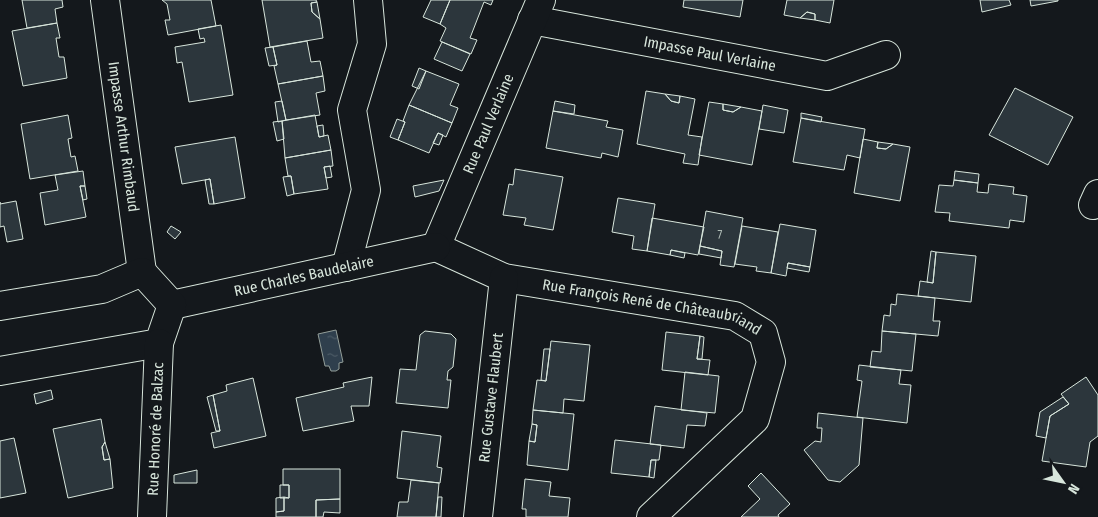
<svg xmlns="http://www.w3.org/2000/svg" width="1098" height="517" font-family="'Fira Sans Condensed',sans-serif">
<defs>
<pattern id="water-ripples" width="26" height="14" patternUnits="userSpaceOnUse" patternTransform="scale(1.25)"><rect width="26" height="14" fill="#2f3f4d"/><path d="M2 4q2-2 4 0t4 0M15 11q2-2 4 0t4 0" fill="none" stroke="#4c5b66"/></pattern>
</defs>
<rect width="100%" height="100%" fill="#14181c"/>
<!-- water -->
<path fill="url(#water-ripples)" stroke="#939e99" d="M336,330L343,362L339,363V369L336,371H331L329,366H325L318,334Z"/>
<!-- building -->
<path fill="#2c363c" stroke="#d8e6dc" d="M22,0H62L63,7L55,9L57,23L27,28Z
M162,0H211L216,26L168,35L165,20H170L167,4Z
M262,0H316L317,2L311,3L312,12L320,19L323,38L270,47Z
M431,0H450L440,24L423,17Z
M450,0H493L491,5L484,2L470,38L477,40L471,54L440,41L446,28L440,24Z
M684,0H743L740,17L683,7Z
M787,0H834L830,23L815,20V14L807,12L800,18L784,15Z
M980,0H1009L1011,5L982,12Z
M1030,0H1058V1L1031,6Z
M317,2L320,19L312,12L311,3Z
M807,12L815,14V20L800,18Z
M57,23L60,38H56L59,57H64L67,78L23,86L12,31Z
M221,25L233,95L189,102L182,62L177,63L175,47L205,42L204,38L200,39L198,29Z
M307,41L311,62L320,61L323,76L278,84L274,66L277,65L273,47Z
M442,42L470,54L462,71L434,59Z
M273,47L277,65L269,66L265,48Z
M419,68L426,71L419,89L412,86Z
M426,71L459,84L450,105L458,108L452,123L409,105Z
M323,76L325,91L316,93L320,115L286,120L278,84Z
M1015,88L1073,117L1048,165L989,135Z
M646,91L665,94L671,101L679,103L680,96L695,99L688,135L702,137L698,165L683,163L685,154L637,144Z
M665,94L680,96L679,103L671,101Z
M282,101L286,120L278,122L275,102Z
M555,101L575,105L574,114L553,111Z
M709,102L723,104V110L733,112L741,107L762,111L752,165L699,155Z
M723,104L741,107L733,112L723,110Z
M409,105L452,123L446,137L438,133L429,153L398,140L405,122L403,121Z
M763,105L788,110L784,133L759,129Z
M553,111L608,121L606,127L623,130L618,157L602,153L601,158L546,148Z
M801,113L822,117L821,122L801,118Z
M68,115L72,138L68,139L71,157L75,156L78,171L30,179L21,124Z
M315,115L319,137L328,135L331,150L285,158L282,121Z
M801,118L865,129L860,158L847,155L844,170L793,162Z
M397,119L405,122L398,140L390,137Z
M282,121L284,139L277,141L273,122Z
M323,125L324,136L319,137L317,126Z
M438,133L443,135L439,145L433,143Z
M235,137L245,198L214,204L210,179L182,184L175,147Z
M863,139L878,142L877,148L886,149L893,144L910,147L900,201L854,193Z
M878,142L893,144L886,149L877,148Z
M331,150L333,166L324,167L328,189L294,194L291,176H288L285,158Z
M330,166L332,177L326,178L324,167Z
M515,169L563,177L553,230L524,225L526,218L503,215L509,184L513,185Z
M83,171L85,186H80L86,217L45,225L40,193L58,190L55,175Z
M955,171L979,174L978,183L954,180Z
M291,176L294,194L287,196L283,177Z
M210,179L214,204H209L205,180Z
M444,180L439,191L415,197L413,186Z
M954,180L978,183L977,192L988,193L989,184L1014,187L1013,194L1027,196L1024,222L1010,220L1009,228L949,221L950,213L935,212L939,185L953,186Z
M80,186H85L87,199L83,200Z
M618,198L655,204L647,251L632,249L634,236L612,232Z
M16,201L23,239L7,242L4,226L0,227V202V204Z
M706,211L743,218L734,267L720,265L722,251L700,246Z
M652,218L704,227L698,255L671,250L670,255L647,251Z
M780,224L816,230L810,267L788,263L786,276L771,273Z
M171,226L181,232L175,239L167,232Z
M742,226L778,232L771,273L756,271L757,267L735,264Z
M700,246L722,251L721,258L699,254Z
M671,250L685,253L684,258L670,255Z
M931,251L936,252L933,283L927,282Z
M936,252L976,256L971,302L918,296L920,281L933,283Z
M788,263L810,267L809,272L787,268Z
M897,294L935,298L933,321H940L938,336L882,331L884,315L890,316L891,304L896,305Z
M425,331L451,334L456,339L453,367L448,371L447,380H451L448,408L396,403L400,369L416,370L420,335Z
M882,331L916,334L912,371L870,367L872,351L881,352Z
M666,332L700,336L697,359L710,360L708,375L662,370Z
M700,336L704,337L702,359H697Z
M551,341L590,345L584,401L564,399L563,413L533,410L537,380L546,381Z
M544,349H550L546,381L541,380Z
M859,365L901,370L899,384L911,385L907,423L857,417L862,381L857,380Z
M685,372L719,376L715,413L681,410Z
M372,377L369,406H351L354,421L303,431L296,398L344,387L343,383Z
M1086,377L1098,395V436L1090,442L1086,467L1042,461L1050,416L1069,404L1061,394Z
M253,378L266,436L214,448L211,433L220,431L213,395L227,391L226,385Z
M51,390L53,399L36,404L34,394Z
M213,395L220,431H216L207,397Z
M1063,397L1069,404L1050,416L1046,438L1036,436L1040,412Z
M655,406L707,413L705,426L687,425L684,448L650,444Z
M533,410L574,414L568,470L527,465L529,441L535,442L537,425L532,424Z
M818,413L863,418L859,465L840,482L828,480L804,450L815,441L821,442L822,428H817Z
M101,419L105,442L102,447L104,460L110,459L113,488L68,498L53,429Z
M532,424L537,425L535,442L529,441Z
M402,431L441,436L437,467L442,468L440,483L397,478Z
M14,438L26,493L0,498V441Z
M615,440L661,445L659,460H651L649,477L611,473Z
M105,442L110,459L104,460L102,447Z
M651,460H656L654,478L649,477Z
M283,469H340V499L316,500V517H276V512L284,511V497L289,498V485H283Z
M197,470V483H174V475Z
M761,473L790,504L778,515L779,517H741L760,499L748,486Z
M525,479L551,482L549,496L570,498L568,517H526V509H522Z
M411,480L439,483L436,517H397L399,502H408Z
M280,485H289V498H280Z
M284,497V511L276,512V498Z
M438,497H442L441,517H436Z
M340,499V513L324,512L323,517H316V500Z"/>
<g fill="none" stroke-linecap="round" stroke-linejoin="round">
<defs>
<g id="minor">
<path id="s1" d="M105,0L142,272"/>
<path id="s2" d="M532,20L827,76L886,55"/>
<path d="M1093,205L1098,194"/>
<path id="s3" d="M436,247L504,278L735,316L763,333L771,362L755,419L651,517"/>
<path id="s4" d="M436,247L541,0"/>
<path d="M346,267L366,190L352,110L372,44L368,0"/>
<path id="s5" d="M172,305L436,247"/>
<path d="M0,306L102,289L142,272L172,305L159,343L0,371"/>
<path id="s6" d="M152,517L159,343"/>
<path id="s7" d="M478,517L504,278"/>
</g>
</defs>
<!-- minor casing -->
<use href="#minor" stroke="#d8e6dc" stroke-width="30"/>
<!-- minor -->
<use href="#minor" stroke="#14181c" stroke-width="28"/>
</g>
<g text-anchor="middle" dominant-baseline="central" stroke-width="4" stroke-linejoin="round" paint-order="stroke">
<!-- number labels -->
<g font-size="12" fill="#adbab4">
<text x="720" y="235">7</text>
</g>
<!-- street labels -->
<g font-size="15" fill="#d8e6dc" stroke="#14181c">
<text stroke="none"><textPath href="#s2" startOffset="181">Impasse Paul Verlaine</textPath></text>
<text stroke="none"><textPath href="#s4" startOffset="134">Rue Paul Verlaine</textPath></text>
<text stroke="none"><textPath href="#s1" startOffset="138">Impasse Arthur Rimbaud</textPath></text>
<text stroke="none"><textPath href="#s5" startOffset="135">Rue Charles Baudelaire</textPath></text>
<text stroke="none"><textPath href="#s3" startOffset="226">Rue François René de Châteaubriand</textPath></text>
<text stroke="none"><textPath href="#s7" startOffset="120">Rue Gustave Flaubert</textPath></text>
<text stroke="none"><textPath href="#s6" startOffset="88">Rue Honoré de Balzac</textPath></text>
</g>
</g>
<!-- north arrow -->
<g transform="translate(1063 482) rotate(123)" stroke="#14181c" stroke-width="4" paint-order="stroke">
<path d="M0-4L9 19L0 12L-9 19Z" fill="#d8e6dc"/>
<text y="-8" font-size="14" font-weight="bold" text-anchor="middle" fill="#d8e6dc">N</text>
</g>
</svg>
